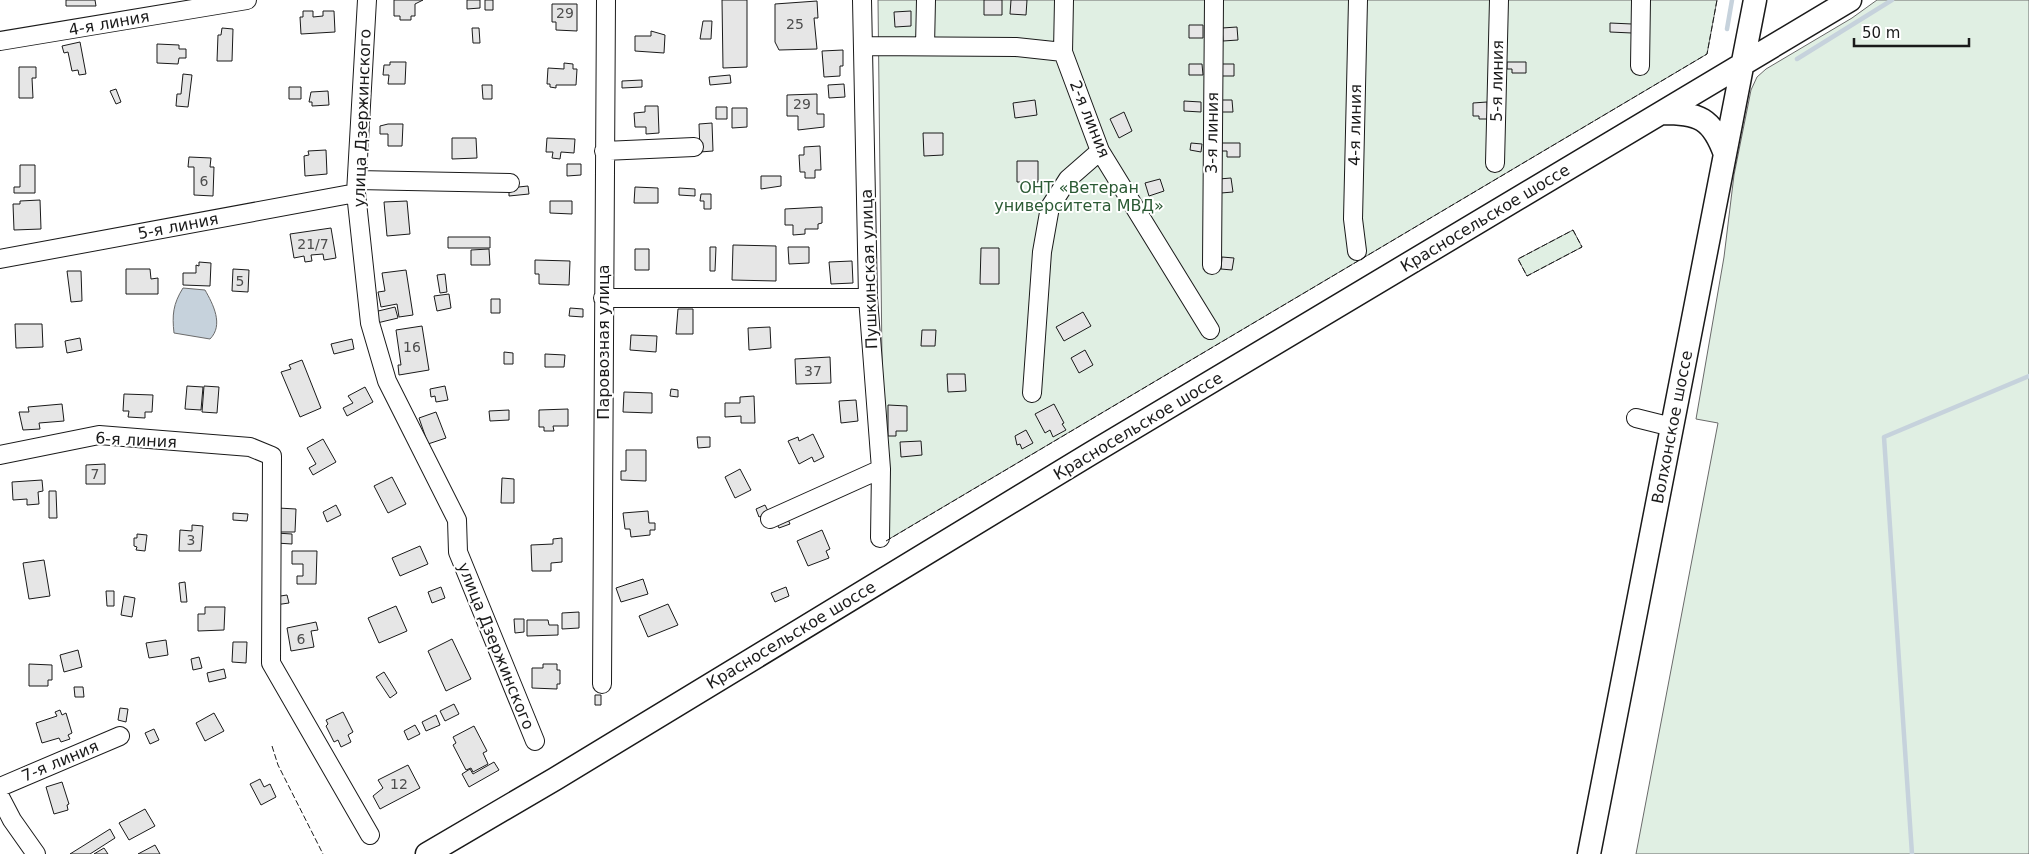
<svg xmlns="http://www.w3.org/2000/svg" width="2029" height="854" font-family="'DejaVu Sans',sans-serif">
<rect width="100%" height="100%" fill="#fff"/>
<!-- green -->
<path fill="#e0efe3" stroke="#6a6a6a" d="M878,0H1717L1707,54L884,542Z
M1877,0H2029V854H1636L1718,423L1696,419L1724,257L1734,175L1751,90L1757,77L1766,69L1852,18Z
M1573,230L1582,247L1527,276L1518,259Z"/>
<!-- water -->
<path fill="#c6d2dc" stroke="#6a6a6a" d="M183,288L205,290C213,304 224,325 210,339L174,333C172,315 173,304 183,288Z"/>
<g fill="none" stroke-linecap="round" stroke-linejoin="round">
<!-- stream -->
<path stroke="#c6d2dc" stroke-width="4.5" d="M1727,29L1732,0
M1797,59L1892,0
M1912,854L1884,437L2029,376"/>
</g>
<!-- building -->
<path fill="#e6e6e6" stroke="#1a1a1a" d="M66,0H95L96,6H66Z
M394,0H423L415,4V16H411V20H400V16H394Z
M467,0H480V8L467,9Z
M485,0H493V10H485Z
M722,0H747V67L723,68Z
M984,0H1002V15H984Z
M1011,0H1027L1026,15L1010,14Z
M817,1L818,18H814L817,49L779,50L775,42V4Z
M552,4H577V31L556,30V22H552Z
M303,11H313V17L323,16V11H334L335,32L301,34L300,17H303Z
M911,11V26L895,27L894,12Z
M703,21H712L711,39H700Z
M1610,23L1632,24V33L1610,32Z
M1189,25H1203V38H1189Z
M1237,27L1238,40L1223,41L1222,28Z
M222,28L233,29L232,61H217L218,35H221Z
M472,28H479L480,43H473Z
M651,31L665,35L664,53L635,51V36H651Z
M80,42L86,74L79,75L78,70L72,71L68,52L64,53L62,46Z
M157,44L179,45V49H186V58H179L178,64L157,63Z
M843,50V66H840V76L824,77L822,51Z
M390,62H406L405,84H388L389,75H383L384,65H390Z
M1507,62H1526V73H1512V69H1507Z
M564,63L573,64V69H577L576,85H556V88L550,87V84H547L548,68L564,69Z
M1189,64H1202L1203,75H1189Z
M1221,64H1234V76H1221Z
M19,67H36V78H32L33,98H19Z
M183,74L192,75L188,107L176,106L177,94H181Z
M730,75L731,83L710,85L709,77Z
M642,80V87L622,88V81Z
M844,84L845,97L829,98L828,85Z
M482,85H492V99H483Z
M289,87H301V99H289Z
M116,89L121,102L116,104L110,91Z
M328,91L329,105L312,106V102H309L311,92Z
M817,94V114H824V127L798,130V116H787V95Z
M1035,100L1037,115L1015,118L1013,103Z
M1220,100H1232L1233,112H1221Z
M1184,101L1201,102V112L1184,111Z
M1487,102L1488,119H1479V116H1473V103Z
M645,106H658L659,133L646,134V127H635L634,113L645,112Z
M716,107H727V119H716Z
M732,108H747V127L732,128Z
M1124,112L1132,131L1119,138L1110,119Z
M712,123L713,151L700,152L699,124Z
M388,124H403L402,146H388V134H380V126Z
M923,133H943V155L924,156Z
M452,138H476L477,158L452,159Z
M547,138L575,139L574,153L561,152L560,159L552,158L553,152H546Z
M1191,143L1202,144L1201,152L1190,150Z
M1220,143H1240V157H1227V151H1221Z
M820,146L821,170H815V178H805V172H800L799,155H804V147Z
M326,150L327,174L305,176L304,156L309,155L308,151Z
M189,157L211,158L210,167H214L213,196L194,195V167H188Z
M1017,161H1038V182H1017Z
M567,164H581V175L567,176Z
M20,165H35V193H14V187H20Z
M761,176H781V186L761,189Z
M1231,178L1233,192L1221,193L1219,179Z
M1160,179L1164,191L1149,196L1145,183Z
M528,186L529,194L509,196V188Z
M635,187L658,188V203H634Z
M679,188L695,189V196L679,195Z
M701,194H711V209H704V201H700Z
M40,200L41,229L14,230L13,204H20V201Z
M407,201L410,234L387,236L384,202Z
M550,201H572V214L550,213Z
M822,207V223L818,224V229H805V234L793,235V225H785V209Z
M331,228L336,258L324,260L323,254L311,255L312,261L305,262L304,256L294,258L290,234Z
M448,237H490V248H448Z
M733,245L776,246V281L732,280Z
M710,247H716L715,271H710Z
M788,247H809V263L789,264Z
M981,248H999V284H980Z
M489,249L490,265H471V250Z
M635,249H649V270H635Z
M1222,257L1234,258L1232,270L1221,269Z
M535,260L570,261L569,285L539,284V274H535Z
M852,261L853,283L831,284L829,262Z
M199,262L211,263L210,286L183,285V273H196V265L199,266Z
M126,269H150L151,279L158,278V294H126Z
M233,269L249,270L248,292L232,291Z
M406,270L413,315L399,317L397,304L381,307L378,292L385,291L382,273Z
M67,271H81L82,301L71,302Z
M445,274L447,292L440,293L437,275Z
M449,294L451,308L437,311L434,296Z
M491,299H500V313H491Z
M395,307L398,318L377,323L374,312Z
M570,308L583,309V317L569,316Z
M678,309H693V334H676Z
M1083,312L1091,326L1064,341L1056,327Z
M15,324H42L43,347L16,348Z
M422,326L429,370L399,375L398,365H401L396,330Z
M770,327L771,348L749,350L748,328Z
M922,330H936L935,346H921Z
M631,335L657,336L656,352L630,350Z
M80,338L82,350L67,353L65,341Z
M352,339L354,349L334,354L331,344Z
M1085,350L1093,365L1079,373L1071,358Z
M504,352L513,353V364H504Z
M545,354L565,355L564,367H545Z
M830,357L831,383L796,384L795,359Z
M302,360L321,408L300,417L281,372L291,369L289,365Z
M947,374H965L966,391L948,392Z
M187,386L203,387L201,410L185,409Z
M204,386L219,387L217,413L202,412Z
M445,386L448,400L436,402L435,396L431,397L430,389Z
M365,387L373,402L347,416L343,408L353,403L348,396Z
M671,389L678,390V397L670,396Z
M624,392L652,393V413L623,412Z
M124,394L153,395L152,412H145V418L128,417L129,411H123Z
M754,396L755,423H741V416L725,417V403H740V397Z
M856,400L858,421L841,423L839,401Z
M62,404L64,421L39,423L40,429L23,430L19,412H29L28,407Z
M1054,404L1064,423L1062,424L1066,430L1053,437L1050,430L1045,433L1035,414Z
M888,405L907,406V431H896V436H888Z
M568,409V426H553L554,431H544V427H539V410Z
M509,410V420L490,421L489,411Z
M436,412L446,438L428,444L419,418Z
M1026,430L1033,443L1022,449L1020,444L1017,445L1015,436Z
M813,434L824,457L814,462L812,457L799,464L788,441L798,437L799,441Z
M697,437H710V447L698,448Z
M323,439L336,462L313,475L309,468L316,464L307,448Z
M921,441L922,455L901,457L900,442Z
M626,450H646V481L621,480V471H626Z
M105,464V484H86V465Z
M740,469L751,490L735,498L725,477Z
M392,477L406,504L388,513L374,486Z
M502,478L514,479V503H501Z
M42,480L43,491L38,492L39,504L27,505V499L13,500L12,482Z
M49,491H56L57,518H49Z
M336,505L341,515L327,522L323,512Z
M765,505L769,513L759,517L756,509Z
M278,508L296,509L295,532H277Z
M648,511L649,523H655V530H650V535L631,537L630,529H625L623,513Z
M233,513L248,514L247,521L233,520Z
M787,517L790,524L779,528L776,522Z
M192,525L203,526L201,551H179L180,530L192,531Z
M822,530L830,549L826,551L829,558L808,566L797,541Z
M276,533L292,534V544L276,543Z
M137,534L147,535L145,551L136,550L137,547L134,546V538H137Z
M562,538V562L551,563V571H532L531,545L553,544V539Z
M420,546L428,564L400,576L392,558Z
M292,551H317L316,584H297V576H303V564H292Z
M44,560L50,596L29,599L23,563Z
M643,579L648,594L621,602L616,588Z
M185,582L187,602H181L179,583Z
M441,587L445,598L432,603L428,592Z
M786,587L789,596L775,602L771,593Z
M106,591H114V606H107Z
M287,595L289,603L275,605L274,597Z
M124,596L135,598L132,617L121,615Z
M668,604L678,625L648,637L639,616Z
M396,606L407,631L379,643L368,618Z
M205,607H225L224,630L198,631V614H205Z
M579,612V628L562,629V613Z
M514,619H524V632L515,633Z
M527,620H548L549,625H558V635L527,636Z
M316,622L318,630L311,631L314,647L291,651L287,628Z
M452,639L471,679L446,691L428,651Z
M166,640L168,655L149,658L146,643Z
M233,642H247L246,663L232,662Z
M78,650L82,667L64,672L60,655Z
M199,657L202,668L193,670L191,659Z
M29,664L52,665V680H48V686H29Z
M543,664H557V670H560V684H557V689L532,688V668H543Z
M224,669L226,678L209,682L207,673Z
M384,672L397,693L390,698L376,677Z
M74,687H83L84,697H75Z
M595,695H601V705H595Z
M454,704L459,714L445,721L440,711Z
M120,708L128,709L126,722L118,720Z
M60,710L62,715L66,713L72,733L68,735L70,739L61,742L59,738L42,743L36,723L57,716L55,712Z
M343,712L353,732L348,735L351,742L341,747L338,740L334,742L326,726L328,724L326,720Z
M214,713L224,731L205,741L196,723Z
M436,715L440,725L426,731L422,722Z
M415,725L420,734L408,740L404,731Z
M474,726L487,751L483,753L488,764L473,772L471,768L466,770L453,745L456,743L453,737Z
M154,729L159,740L150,744L145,733Z
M494,762L499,770L469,787L462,774L470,769L473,774Z
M408,765L420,788L380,809L373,796L383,788L378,780Z
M260,779L264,787L270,784L276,797L261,805L250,784Z
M62,782L69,804L67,805L68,810L54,814L46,787Z
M145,809L155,826L129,840L119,823Z
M110,829L115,838L90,854H70Z
M155,845L160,854H138Z
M104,848L108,854H94Z"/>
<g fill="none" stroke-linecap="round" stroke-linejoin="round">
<defs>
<path id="minor" d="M367,0L356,193L370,323L387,381L457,520L458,552L535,741
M862,0L868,298L881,469L880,538
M1064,0L1063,52L1100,151L1210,330
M0,41L247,0
M863,46L1016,47L1063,52
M925,46L926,0
M1640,66L1641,0
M604,151L694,147
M1495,163L1499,0
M357,180L510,183
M1357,251L1353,219L1358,0
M0,259L356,193
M1212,265L1214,0
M603,298H868
M1032,393L1042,252L1050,207L1068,179L1100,151
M1636,418L1672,427
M0,455L99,435L250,447L272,456L271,663L370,835
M770,519L881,469
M602,684L606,0
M0,787L120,736
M0,797L12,820L36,854"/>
<path id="major" d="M1662,113C1699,113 1712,118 1725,154
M427,854L555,779L1090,454L1850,0
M1589,854L1755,0"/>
</defs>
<!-- minor casing -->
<use href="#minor" stroke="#1a1a1a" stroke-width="20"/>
<!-- major casing -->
<use href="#major" stroke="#1a1a1a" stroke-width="25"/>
<!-- minor -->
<use href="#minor" stroke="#fff" stroke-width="18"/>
<!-- major -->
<use href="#major" stroke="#fff" stroke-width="22"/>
<!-- fence -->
<path stroke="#1a1a1a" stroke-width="1" stroke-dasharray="6 2.5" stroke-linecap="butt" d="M1573,230L1582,247L1527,276L1518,259Z
M886,541L1707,54L1717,0
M272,746L278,765L323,854"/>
</g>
<g text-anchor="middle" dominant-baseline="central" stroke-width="4" stroke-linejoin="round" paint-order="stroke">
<!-- number labels -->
<g font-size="14" fill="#4d4d4d">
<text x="565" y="13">29</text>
<text x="795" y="24">25</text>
<text x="802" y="104">29</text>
<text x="204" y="181">6</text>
<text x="313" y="244">21/7</text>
<text x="240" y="281">5</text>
<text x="412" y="347">16</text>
<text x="813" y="371">37</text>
<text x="95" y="474">7</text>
<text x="191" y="540">3</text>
<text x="301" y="639">6</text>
<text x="399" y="784">12</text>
</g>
<!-- street labels -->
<g font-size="16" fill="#1a1a1a" stroke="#fff">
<text transform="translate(109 23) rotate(-10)">4-я линия</text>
<text transform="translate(1497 81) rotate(-89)">5-я линия</text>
<text transform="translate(362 118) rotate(-88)">улица Дзержинского</text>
<text transform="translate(1090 119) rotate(68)">2-я линия</text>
<text transform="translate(1355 125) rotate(-89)">4-я линия</text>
<text transform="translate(1212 133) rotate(-89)">3-я линия</text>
<text transform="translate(1485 218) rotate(-31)">Красносельское шоссе</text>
<text transform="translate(178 226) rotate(-11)">5-я линия</text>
<text transform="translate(869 269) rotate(-92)">Пушкинская улица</text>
<text transform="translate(603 342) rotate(-90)">Паровозная улица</text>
<text transform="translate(1138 426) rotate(-31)">Красносельское шоссе</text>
<text transform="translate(1672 427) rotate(-79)">Волхонское шоссе</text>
<text transform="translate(136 440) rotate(3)">6-я линия</text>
<text transform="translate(791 635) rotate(-31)">Красносельское шоссе</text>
<text transform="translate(496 646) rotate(68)">улица Дзержинского</text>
<text transform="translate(60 761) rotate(-23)">7-я линия</text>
</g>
<!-- park labels -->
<g font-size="16" fill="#2b5a34" stroke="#fff">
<text x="1079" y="187">ОНТ «Ветеран<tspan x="1079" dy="18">университета МВД»</tspan></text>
</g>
</g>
<!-- scale -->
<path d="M1854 38v8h115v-8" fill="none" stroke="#1a1a1a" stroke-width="2.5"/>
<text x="1862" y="38" font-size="15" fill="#1a1a1a" stroke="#ffffff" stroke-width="4" paint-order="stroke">50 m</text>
</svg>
